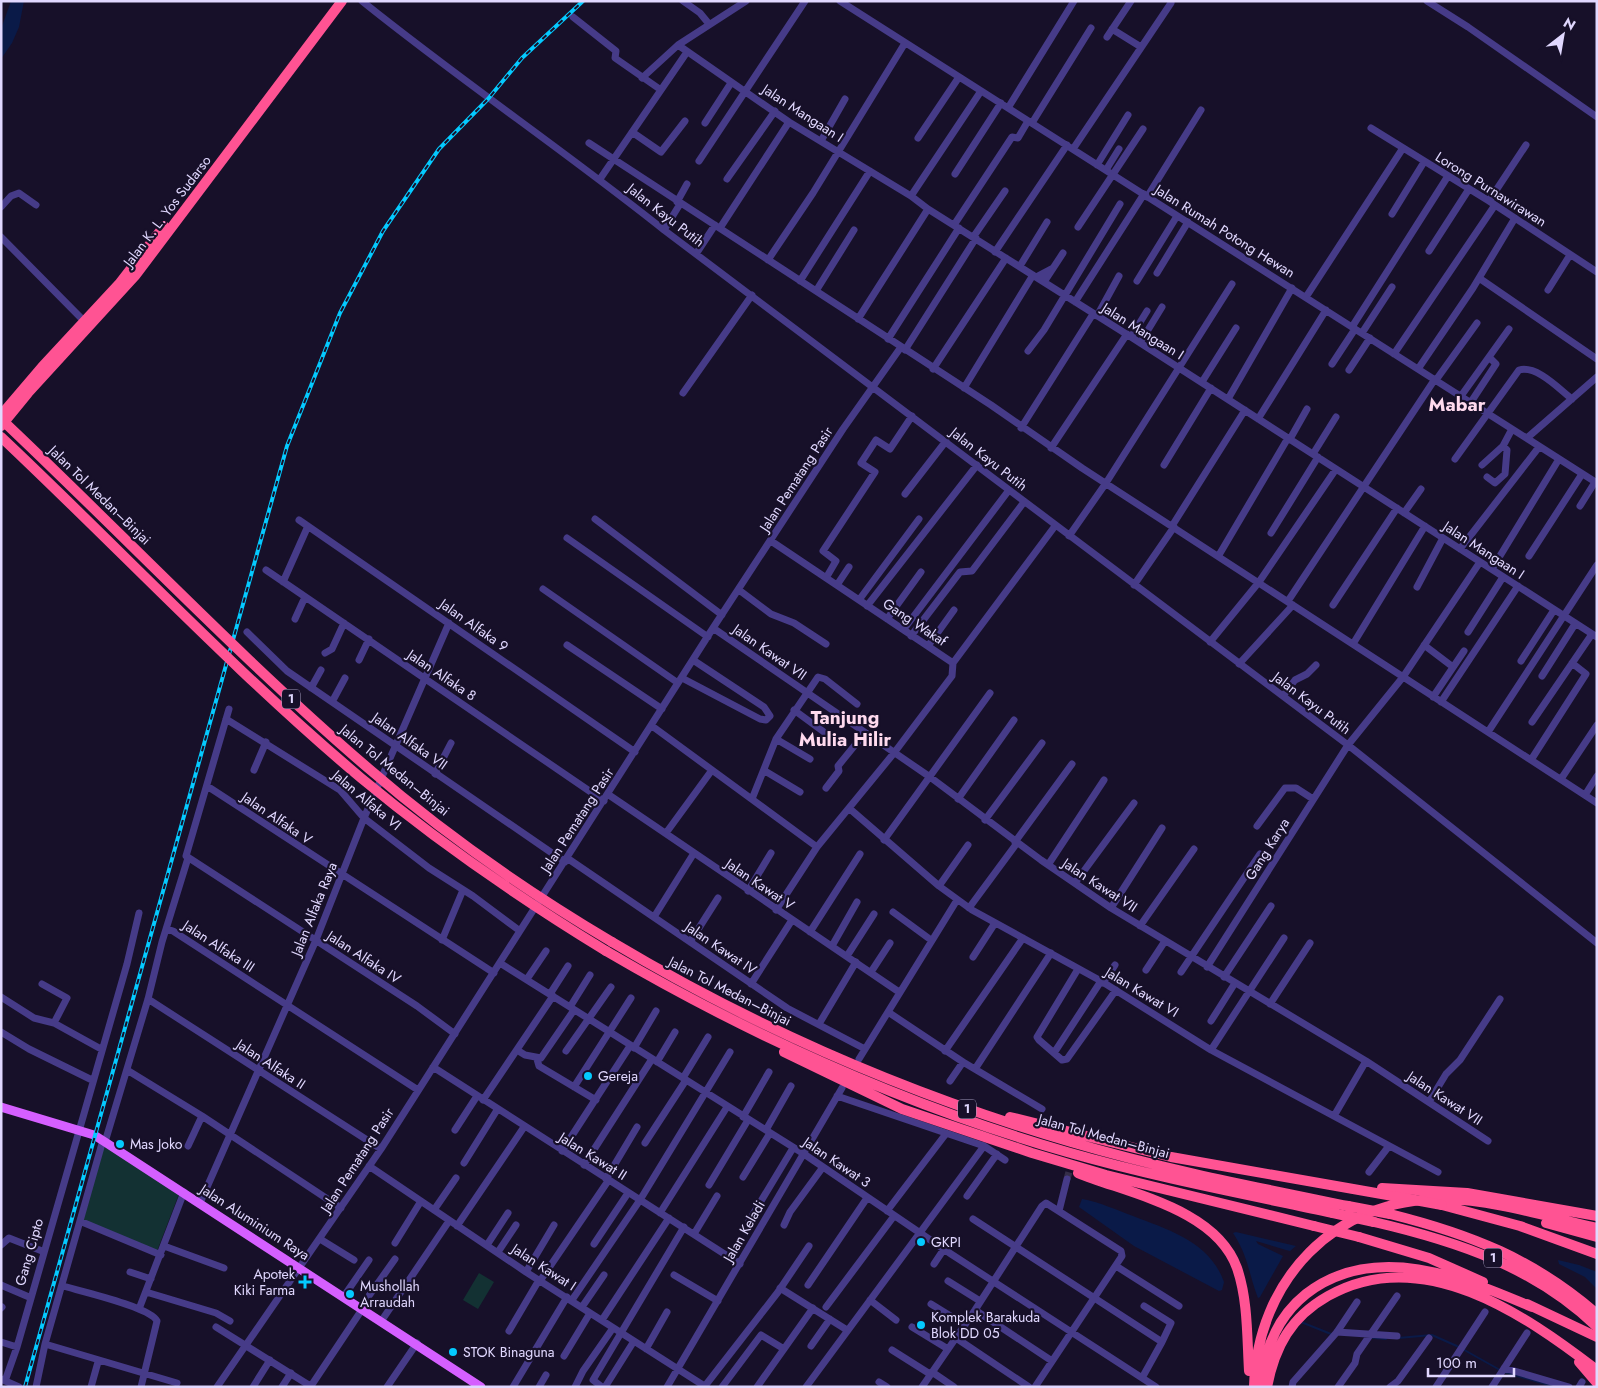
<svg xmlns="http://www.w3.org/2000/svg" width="1598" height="1388" font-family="Jost,sans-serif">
<rect width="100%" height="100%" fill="#171029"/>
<!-- green -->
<path fill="#133133" d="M104,1145L179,1194L157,1251L83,1220Z
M479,1273L494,1282L478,1309L463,1300Z"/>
<!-- water -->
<path fill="#0a1a48" d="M11,1H24L19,27L12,43L1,59V29Z
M1082,1199C1099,1202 1117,1210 1133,1216C1169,1230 1210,1242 1224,1282L1222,1290L1219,1291L1134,1246L1079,1207Z
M1236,1232L1296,1246L1290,1251L1286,1250L1256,1241L1258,1244L1283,1256L1260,1297L1258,1298C1248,1272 1249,1258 1233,1233Z
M1558,1260L1579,1265L1597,1272V1289L1585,1277L1559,1264Z"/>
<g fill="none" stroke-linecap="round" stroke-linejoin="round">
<!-- stream -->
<path stroke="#0a1a48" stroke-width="2" d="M1301,1322L1331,1334
M1373,1338L1386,1339
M1398,1338L1432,1335L1459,1347L1500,1370
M1504,1372L1552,1386"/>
<!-- minor-tunnel -->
<path stroke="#352e49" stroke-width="7" stroke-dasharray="7 3.5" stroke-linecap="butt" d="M1067,1179L1075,1150"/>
<!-- minor -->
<path stroke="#463b88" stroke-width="7" d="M362,1C460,80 565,151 664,230L1348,745L1597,943
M683,1L700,13L709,24
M840,1L1597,483
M1427,1L1468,27L1597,117
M573,17L616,51L615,58L661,90
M1112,29L1141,47
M1107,37L1131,1
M678,45L789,122L911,196L928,209L1131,337L1597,637
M642,78L678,45L746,1
M1008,108L1074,1
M705,123L731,83
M1032,123L1091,28
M1371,128L1489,201L1597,272
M632,132L661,152L685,121
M918,138L959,77
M821,141L845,99
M589,143L991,405L1082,468L1597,803
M1073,149L1171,3
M699,161L805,1
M1097,165L1128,115
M1106,170L1119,149
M955,174L1001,103
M600,179L687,52
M727,179L775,111
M911,196L981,91
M1147,197L1201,110
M1489,201L1526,145
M677,202L687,184
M1,207L11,196L19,193L36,205
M1392,214L1424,162
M954,225L1012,137L1018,138L1028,121
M1078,227L1143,129
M720,228L789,122
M664,230L680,204
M974,236L1005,191
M1,237L84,321
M1429,251L1469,189
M995,252L1067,145
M696,254L715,225
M768,260L813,193L905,43
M1020,266L1047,222
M1157,273L1188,222
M1036,277L1053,268
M1479,278L1597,359
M800,281L870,171
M1137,281L1177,216
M1044,282L1063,253
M1548,290L1570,255
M816,291L854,230
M1306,297L1403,148
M1075,302L1144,194
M1097,316L1119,276
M858,319L928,209
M1352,327L1448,176
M1362,333L1392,287
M1131,337L1147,311
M888,339L959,228
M1140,343L1162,307
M905,350L976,238
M1028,351L1044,330L1120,204
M1394,354L1495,205
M1332,364L1355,329
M933,369L1006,258
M1418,369L1473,288L1515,218
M1349,370L1370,338
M1436,380L1477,323
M1202,382L1236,328
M964,388L1033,275
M683,393L752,295
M1461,396L1509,329
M1228,399L1292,288
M1471,402L1496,364L1490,358
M1258,419L1326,310
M1021,428L1093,314
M1527,438L1597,377
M1290,439L1307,409
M1051,448L1127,334
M1313,454L1336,417
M1455,459L1519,370C1537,365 1559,389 1572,399
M1164,465L1211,388
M1482,465L1503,446L1512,429
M1487,477L1495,483L1505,474L1507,450L1503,446
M905,494L946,441
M1580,506L1595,482
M1404,513L1421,489
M595,519L722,615
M299,520L635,752
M1172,526L1245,410
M1271,533L1318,457
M1069,536L1106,483L1232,284
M567,538L708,637
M771,541L953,663
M1460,549L1539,447
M1219,555L1288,438
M1529,556L1582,474
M1492,569L1559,459
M266,570L604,801
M826,578L836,561L823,551L875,472L861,463L876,440L890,449L912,416
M283,582L308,526
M837,585L849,567
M1134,585L1174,527
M1417,587L1443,538
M543,589L678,683
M739,590L771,614L794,623L826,644
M859,600L919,519
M1288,601L1435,379
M1333,605L1397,508
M867,606L977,465
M295,619L305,597
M887,619L921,572
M713,628L930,777L1041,860L1111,908L1366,1061L1488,1141
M904,629L1009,490
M247,632L287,671L565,862
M1468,632L1503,577
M911,636L960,572L972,571L1024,502
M1210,642L1259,582L1336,469
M1353,644L1425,526
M567,645L662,709
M1424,645L1453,667
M928,646L954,610
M325,653L332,649L344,623
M359,660L369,639
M1521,661L1554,610
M953,663L1055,526
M1239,664L1293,605
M1542,676L1575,624
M682,678L760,719L766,720L770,716L764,707L693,660
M311,688L321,670
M1283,696L1295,680L1307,674L1316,665
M1433,697L1464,651
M332,702L345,678
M1441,702L1518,586
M229,709L186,856L417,1006L455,1034
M794,710L828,735
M226,719L340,790L364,818L429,868L473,896L520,931
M1532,722L1592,634
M652,726L817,847
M1488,732L1597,565
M776,739L810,759
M1531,760L1586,674L1572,663
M254,770L266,742
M765,771L800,792
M435,774L451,743
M1561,779L1597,725
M207,786L494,973
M826,788L839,771L838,766L864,734
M609,795L899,992
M1585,795L1597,776
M752,799L776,739L818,677L825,679L857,704
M958,799L1014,720
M850,809L939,886L972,910L1101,981L1211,1050L1438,1172
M985,820L1042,743
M1257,826L1285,788H1296L1313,799
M666,833L712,770
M884,840L990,693
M1015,842L1072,764
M567,858L787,1008L865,1049
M1048,865L1104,780
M1075,883L1134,803
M939,886L968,845
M748,891L771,853
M969,908L1017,843
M1111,908L1162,828
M776,910L817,847L894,753L952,676L953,663
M893,912L931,940
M654,917L694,853
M1140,926L1194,849
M167,929L173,931L418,1090
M810,932L860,854
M442,940L463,890
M690,942L718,898
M832,946L857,902
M847,956L874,914
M973,957L995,923
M500,963L804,1154L951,1254L1156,1387
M1207,967L1348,745L1403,677L1480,562
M1078,969L1037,1037L1039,1040L1062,1060L1067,1059L1116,990
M1146,970L1165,941
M871,972L890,943
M1181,972L1260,854
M1224,977L1271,906
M527,979L546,951
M1103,983L1115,965
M42,984L67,998L54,1023
M751,984L792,920
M550,994L568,966
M1,997L34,1018L54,1023L101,1049
M148,999L381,1149
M1270,1004L1310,943
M570,1007L590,975
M888,1012L963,1062L1042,1109
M1211,1021L1235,983
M819,1024L856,962
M1,1032L29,1049L92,1080
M634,1048L656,1011
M517,1050L525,1055L541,1058L574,1010
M1211,1050L1284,938
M566,1051L611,987
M945,1051L1023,938
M1054,1053L1101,981
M537,1059L539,1066L596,1100
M859,1059L957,900
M657,1062L675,1032
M433,1067L740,1264
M975,1069L1051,953
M127,1070L202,1116L341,1208
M683,1078L708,1037
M950,1081L963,1062
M574,1087L631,998
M837,1096L984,1146L1005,1160
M483,1100L553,996
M1429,1102L1446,1074L1460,1060L1500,999
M1334,1116L1366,1061
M743,1117L769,1072
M455,1130L477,1096
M766,1130L791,1086
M105,1142L148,999L162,942L188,858
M645,1143L686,1080
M188,1146L202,1116
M562,1151L630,1046
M464,1163L497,1110
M584,1165L652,1059
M369,1166L526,1272L706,1387
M1369,1172L1389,1146
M743,1177L770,1133
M606,1179L637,1127
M709,1185L748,1120
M967,1196L997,1154
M200,1203L316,940L364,818L449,623
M434,1210L456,1178
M887,1211L945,1135
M1059,1211L1067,1179
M660,1213L727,1107
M973,1219L1162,1342L1142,1378
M749,1221L793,1148
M82,1222L161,1255
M784,1225L790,1212L823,1167
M457,1226L524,1127
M694,1234L717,1196
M320,1239L354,1260
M395,1243L421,1201
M594,1244L628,1193
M1,1245L9,1238L42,1251
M487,1245L508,1213
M164,1246L224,1268
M498,1252L516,1225
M934,1264L944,1249
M1116,1266L1179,1306
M130,1272L151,1279
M526,1272L554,1225
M674,1275L718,1301
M540,1281L608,1181
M948,1281L980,1301
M1,1285L29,1297
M808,1285L867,1198
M63,1286C80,1291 151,1307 157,1321L141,1387
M780,1288L847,1330
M146,1292L216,1313L230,1321
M344,1296L369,1260
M572,1300L640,1200L730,1052
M870,1300L896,1320
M931,1304L965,1325
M1144,1306L1171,1323L1162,1342
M361,1307L395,1259
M582,1307L604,1275
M826,1307L894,1216
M1,1308L2,1307
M139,1309L184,1192
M975,1310L1052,1361
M382,1320L449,1221
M602,1320L669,1218
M216,1327L312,1387
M912,1327L948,1349
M509,1331L539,1280
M1337,1332L1397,1336
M956,1338L1029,1387
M1,1342L17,1347
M45,1344L177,1383
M811,1346L830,1319
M646,1349L667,1312
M892,1350L930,1374
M564,1356L590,1313
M1504,1368L1569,1387
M932,1372L954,1387
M1,1379L19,1387
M5,1381L17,1347L127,964L139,913
M879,1382L887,1387
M311,1386L363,1308
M705,1386L778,1292L809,1246
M36,1387L45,1344L103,1140
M91,1387L98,1362
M217,1387L381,1149L713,628L843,429L901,347
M253,1387L270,1360
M282,1387L291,1373
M387,1387L417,1343
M513,1387L567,1297
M539,1387L546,1375
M575,1387L583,1371L613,1328
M602,1387L593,1380L684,1227
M605,1387L634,1341
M667,1387L842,1088
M722,1387L761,1335L784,1349
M757,1387L813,1308
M806,1387L984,1146
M922,1387L975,1310L1042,1206L1046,1203L1121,1251L1122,1256L1035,1387
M1292,1387L1293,1382L1337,1332L1357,1302
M1338,1387L1355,1363L1357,1354L1397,1296
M1390,1387L1398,1381L1429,1338
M1436,1387L1485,1312
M1492,1387L1527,1333
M1579,1387L1582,1382"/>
<!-- major -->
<path stroke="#d55fff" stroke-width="9" d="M1,1107L94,1135L105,1142L481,1387"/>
<!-- highway -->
<path stroke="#ff5393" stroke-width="10" d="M1,415L42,367L119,284L164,226
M1,426L28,393L135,276L342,1
M612,942C756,1028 910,1095 1071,1142C1162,1169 1255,1187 1348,1206
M606,951C751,1036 905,1105 1067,1152C1154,1177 1244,1194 1333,1213
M784,1052L902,1109L1032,1153L1106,1175L1314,1226
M1010,1117L1171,1157L1393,1196
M1078,1173C1130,1194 1216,1209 1237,1268C1248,1300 1247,1337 1249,1371
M1382,1188L1467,1193L1597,1216
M1442,1205L1520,1226L1597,1254
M1390,1214C1470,1234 1534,1259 1597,1314
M1374,1222C1456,1241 1535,1267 1597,1327
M1546,1223L1597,1237
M1359,1237L1429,1258L1483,1282
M1527,1304L1597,1337
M1579,1362L1597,1383
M1254,1387C1257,1280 1335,1198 1444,1199C1496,1200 1547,1217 1597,1228
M1261,1387C1264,1350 1276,1318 1306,1294C1374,1241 1462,1277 1532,1307
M1267,1387C1275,1346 1291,1317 1328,1296C1422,1243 1524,1314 1597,1370"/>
<defs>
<path id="rail" d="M25,1387L287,446L340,313L383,231L439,149L488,99L522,58L583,1"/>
</defs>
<!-- rail casing -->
<use href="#rail" stroke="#04caff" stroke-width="4"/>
<!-- rail -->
<use href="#rail" stroke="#171029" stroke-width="2" stroke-dasharray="5.5" stroke-linecap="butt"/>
<!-- highway-bridge -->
<path stroke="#ff5393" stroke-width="10" d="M1,419C124,535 240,658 368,768C443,833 526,891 612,942
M1,437C121,550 235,672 361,778C438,842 521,899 606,951
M1393,1196L1442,1205
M1348,1206L1390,1214
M1333,1213L1374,1222
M1314,1226L1359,1237"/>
</g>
<!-- markers -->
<g fill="#04caff" stroke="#171029" stroke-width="2">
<circle cx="588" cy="1076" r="5"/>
<circle cx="120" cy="1144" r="5"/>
<circle cx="921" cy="1242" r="5"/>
<path d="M302.5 1274.5h5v5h5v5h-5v5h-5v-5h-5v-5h5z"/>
<circle cx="350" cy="1294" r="5"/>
<circle cx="921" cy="1325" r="5"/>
<circle cx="453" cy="1352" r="5"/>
</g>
<g text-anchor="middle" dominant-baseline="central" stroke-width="4.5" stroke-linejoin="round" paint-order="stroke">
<!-- shield labels -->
<g fill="#171029" stroke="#a49cbf" stroke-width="1">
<rect x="282" y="689.5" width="18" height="19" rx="4"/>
<rect x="958" y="1099.5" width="18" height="19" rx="4"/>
<rect x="1484" y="1248.5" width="18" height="19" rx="4"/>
</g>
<g font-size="12" font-weight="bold" fill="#e1d8ff">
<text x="291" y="699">1</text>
<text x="967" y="1109">1</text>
<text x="1493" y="1258">1</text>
</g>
<!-- street labels -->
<g font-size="14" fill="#e1d8ff" stroke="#171029">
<text transform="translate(803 113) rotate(33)">Jalan Mangaan I</text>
<text transform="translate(1491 189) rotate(32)">Lorong Purnawirawan</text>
<text transform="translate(167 211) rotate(-53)">Jalan K. L. Yos Sudarso</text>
<text transform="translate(666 215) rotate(38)">Jalan Kayu Putih</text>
<text transform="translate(1225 231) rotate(32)">Jalan Rumah Potong Hewan</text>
<text transform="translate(1143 331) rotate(32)">Jalan Mangaan I</text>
<text transform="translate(989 459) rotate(38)">Jalan Kayu Putih</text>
<text transform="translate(796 479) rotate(-57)">Jalan Pematang Pasir</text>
<text transform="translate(100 495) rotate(44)">Jalan Tol Medan–Binjai</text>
<text transform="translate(1484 550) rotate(33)">Jalan Mangaan I</text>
<text transform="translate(915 622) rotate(34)">Gang Wakaf</text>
<text transform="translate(474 625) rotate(35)">Jalan Alfaka 9</text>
<text transform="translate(770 652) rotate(35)">Jalan Kawat VII</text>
<text transform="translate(442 675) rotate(34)">Jalan Alfaka 8</text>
<text transform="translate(1312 703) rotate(37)">Jalan Kayu Putih</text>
<text transform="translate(410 741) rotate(35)">Jalan Alfaka VII</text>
<text transform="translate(395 770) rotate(39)">Jalan Tol Medan–Binjai</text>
<text transform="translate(367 800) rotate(40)">Jalan Alfaka VI</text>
<text transform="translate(277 818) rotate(34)">Jalan Alfaka V</text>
<text transform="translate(577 820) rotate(-57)">Jalan Pematang Pasir</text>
<text transform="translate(1267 849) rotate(-58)">Gang Karya</text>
<text transform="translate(760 884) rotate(34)">Jalan Kawat V</text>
<text transform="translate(1100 885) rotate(33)">Jalan Kawat VII</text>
<text transform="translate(314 909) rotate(-68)">Jalan Alfaka Raya</text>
<text transform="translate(219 946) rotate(33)">Jalan Alfaka III</text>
<text transform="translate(721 948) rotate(34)">Jalan Kawat IV</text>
<text transform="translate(364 957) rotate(33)">Jalan Alfaka IV</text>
<text transform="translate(730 991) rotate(27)">Jalan Tol Medan–Binjai</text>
<text transform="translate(1142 992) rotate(31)">Jalan Kawat VI</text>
<text transform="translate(271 1064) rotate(33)">Jalan Alfaka II</text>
<text transform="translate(1445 1098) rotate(33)">Jalan Kawat VII</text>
<text transform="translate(1104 1136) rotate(15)">Jalan Tol Medan–Binjai</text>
<text transform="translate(593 1156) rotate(32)">Jalan Kawat II</text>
<text transform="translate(357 1160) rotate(-57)">Jalan Pematang Pasir</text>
<text transform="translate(837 1162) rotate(34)">Jalan Kawat 3</text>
<text transform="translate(255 1222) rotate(33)">Jalan Aluminium Raya</text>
<text transform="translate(744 1231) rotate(-60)">Jalan Keladi</text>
<text transform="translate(29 1252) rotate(-74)">Gang Cipto</text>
<text transform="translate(544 1267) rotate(33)">Jalan Kawat I</text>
</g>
<!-- poi labels -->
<g font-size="14" fill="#e1d8ff" stroke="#171029" text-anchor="start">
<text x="598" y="1076">Gereja</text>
<text x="130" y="1144">Mas Joko</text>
<text x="931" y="1242">GKPI</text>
<text x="295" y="1274" text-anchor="end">Apotek<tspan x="295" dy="16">Kiki Farma</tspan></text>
<text x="360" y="1286">Mushollah<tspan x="360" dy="16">Arraudah</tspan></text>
<text x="931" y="1317">Komplek Barakuda<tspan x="931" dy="16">Blok DD 05</tspan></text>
<text x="463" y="1352">STOK Binaguna</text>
</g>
<!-- district labels -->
<g font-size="19" font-weight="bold" fill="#ffdaee" stroke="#171029">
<text x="1457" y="404">Mabar</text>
<text x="845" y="717">Tanjung<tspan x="845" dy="22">Mulia Hilir</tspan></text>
</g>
</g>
<!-- border -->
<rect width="1598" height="1388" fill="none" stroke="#e1d8ff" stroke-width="5"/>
<!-- north arrow -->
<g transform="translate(1563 35) rotate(31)" stroke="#171029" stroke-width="4" paint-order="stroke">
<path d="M0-4L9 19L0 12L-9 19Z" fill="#e1d8ff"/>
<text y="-8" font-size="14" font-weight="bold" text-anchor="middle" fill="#e1d8ff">N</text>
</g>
<!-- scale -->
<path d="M1428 1368v8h86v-8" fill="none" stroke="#e1d8ff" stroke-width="2.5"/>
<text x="1436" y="1368" font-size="15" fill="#e1d8ff" stroke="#171029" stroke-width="4" paint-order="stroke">100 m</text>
</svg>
